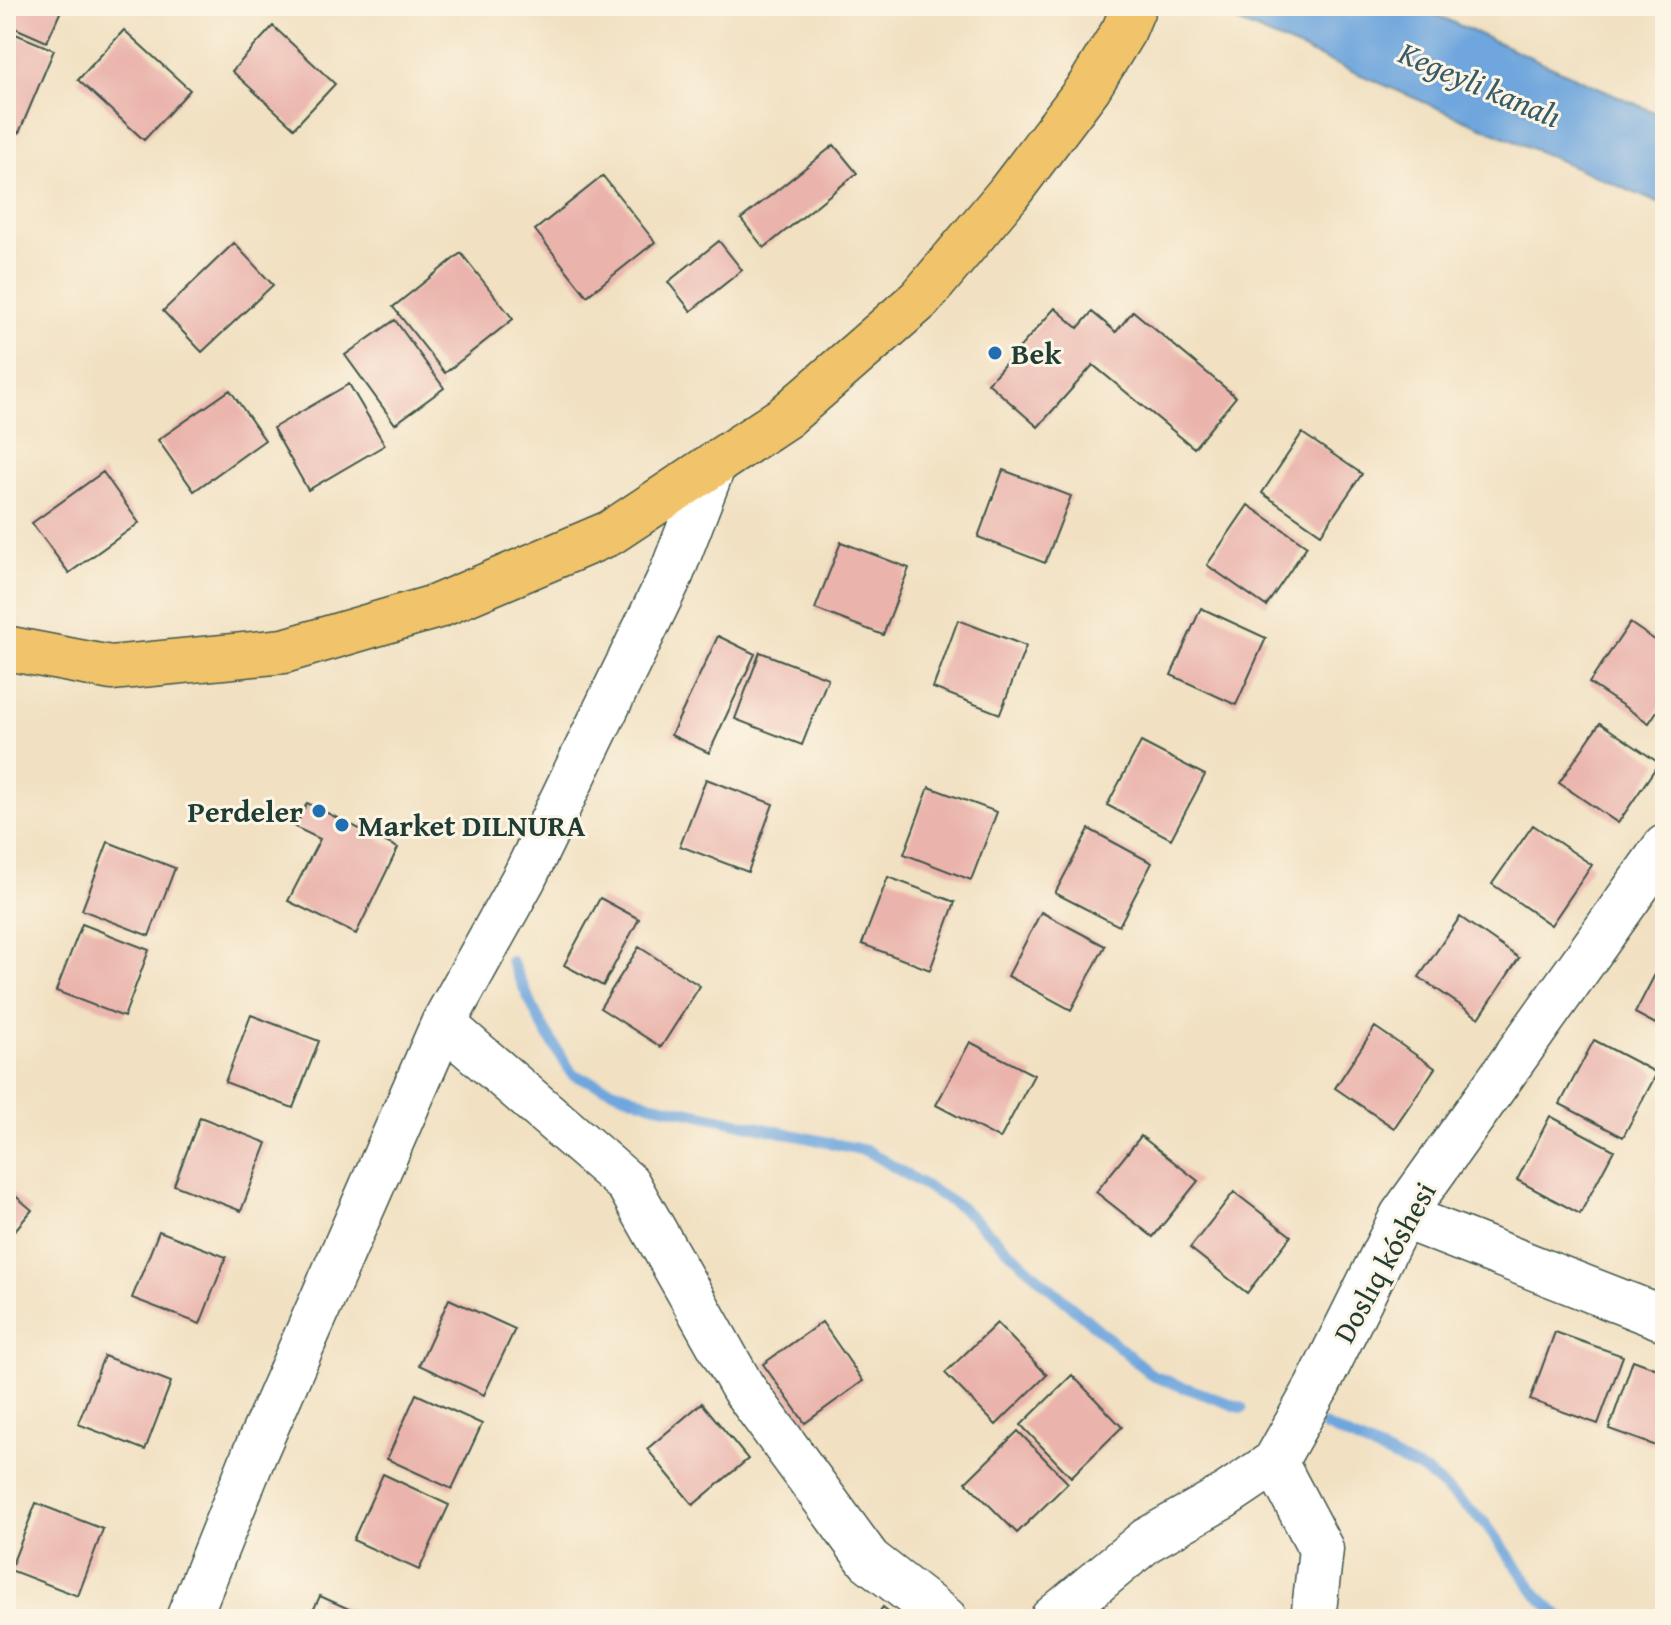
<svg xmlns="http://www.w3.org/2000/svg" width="1671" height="1625" font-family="'Gentium Book Plus',serif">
<rect width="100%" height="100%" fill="#fcf5e5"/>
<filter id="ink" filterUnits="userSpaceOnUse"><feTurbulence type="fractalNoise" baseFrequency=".0125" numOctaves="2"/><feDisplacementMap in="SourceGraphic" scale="16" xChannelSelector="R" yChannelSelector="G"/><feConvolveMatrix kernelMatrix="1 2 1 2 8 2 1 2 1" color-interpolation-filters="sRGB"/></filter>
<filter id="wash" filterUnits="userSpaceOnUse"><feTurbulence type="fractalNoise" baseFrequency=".006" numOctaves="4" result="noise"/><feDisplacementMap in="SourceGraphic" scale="32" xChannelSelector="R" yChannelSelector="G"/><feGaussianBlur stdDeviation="1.8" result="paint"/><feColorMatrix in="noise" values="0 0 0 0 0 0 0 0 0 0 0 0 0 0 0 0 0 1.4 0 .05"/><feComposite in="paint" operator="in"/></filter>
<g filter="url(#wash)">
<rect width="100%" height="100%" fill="#f1e0c1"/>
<!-- water -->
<path fill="#6ea6dd" stroke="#467288" stroke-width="2" d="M1201,6H1416L1665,117V206Z"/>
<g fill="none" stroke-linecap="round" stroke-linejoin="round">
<!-- stream -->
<path stroke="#6ea6dd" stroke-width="11" d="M511,961L541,1024L573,1075L651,1104L868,1151L963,1209L1049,1287L1153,1376L1242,1408
M1325,1426L1426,1472L1485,1523L1538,1596L1562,1619"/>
</g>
<g id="blocks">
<!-- building -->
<path fill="#eab4ac" d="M6,6H63L47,42L6,24Z
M273,26L335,84L294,128L232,71Z
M6,30L54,50L19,133L6,127Z
M124,30L190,90L144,140L78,80Z
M834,145L857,173L764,248L741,219Z
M603,176L655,242L587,296L535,230Z
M719,241L742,270L691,311L668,282Z
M234,243L273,285L202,352L163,311Z
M461,253L513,319L445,373L393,307Z
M1055,308L1078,328L1092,312L1116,332L1133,311L1236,397L1194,448L1093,365L1038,427L988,383Z
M395,320L444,388L395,424L345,355Z
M349,384L385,445L308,490L273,428Z
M230,390L265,440L194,491L158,440Z
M1302,433L1362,474L1321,534L1262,493Z
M1003,470L1071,496L1045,563L978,537Z
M103,472L139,523L69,573L32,523Z
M1248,505L1307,546L1266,606L1207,565Z
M841,542L909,568L883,635L815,609Z
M1201,608L1266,638L1236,705L1171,675Z
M958,620L1026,646L1000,714L933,688Z
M1630,623L1665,647V699L1649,723L1589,683Z
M718,636L755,654L709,753L671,735Z
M760,652L828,678L802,745L735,719Z
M1600,723L1659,763L1618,823L1559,783Z
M1141,742L1205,775L1171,839L1107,805Z
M706,779L773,804L748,872L680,846Z
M929,787L997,812L971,880L904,854Z
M307,803L398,848L356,934L288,901L320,839L295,827Z
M1533,825L1592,865L1551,925L1492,884Z
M1089,829L1152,863L1119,926L1055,893Z
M108,842L175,868L149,936L82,910Z
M888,877L955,902L930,970L862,944Z
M600,898L639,919L603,986L564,965Z
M1041,912L1105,946L1071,1010L1008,976Z
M1460,917L1519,958L1479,1018L1419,977Z
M82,924L149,950L124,1017L56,991Z
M639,947L700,986L661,1047L600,1008Z
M1665,955V1029L1635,1013Z
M251,1015L319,1041L293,1108L225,1082Z
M1375,1027L1435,1068L1394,1128L1335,1088Z
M1594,1040L1657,1073L1623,1137L1560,1104Z
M970,1042L1034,1075L1000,1139L936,1105Z
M1550,1116L1614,1150L1580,1214L1517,1180Z
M200,1117L267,1143L241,1211L174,1185Z
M1141,1136L1198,1181L1153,1237L1096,1192Z
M6,1188L32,1210L6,1241Z
M1234,1192L1291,1236L1247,1293L1190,1248Z
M159,1231L226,1257L200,1324L132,1298Z
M449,1299L515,1329L484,1395L419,1365Z
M822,1322L863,1381L805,1423L763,1364Z
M997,1323L1047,1375L996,1425L945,1373Z
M1555,1332L1623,1356L1598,1424L1530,1400Z
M104,1356L171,1382L145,1450L78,1424Z
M1633,1360L1665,1372V1449L1609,1429Z
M1072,1375L1122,1427L1071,1477L1021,1425Z
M416,1394L482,1424L452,1489L387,1459Z
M702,1403L748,1459L693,1505L647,1449Z
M1018,1431L1068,1483L1017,1533L966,1482Z
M383,1474L449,1505L419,1570L353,1540Z
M36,1503L103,1529L78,1596L10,1570Z
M320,1596L371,1619H309Z
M883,1607L898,1619H874Z"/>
</g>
</g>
<g filter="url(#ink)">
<use href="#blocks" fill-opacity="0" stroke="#3e5549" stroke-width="2"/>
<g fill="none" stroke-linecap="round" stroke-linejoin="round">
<defs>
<path id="minor" d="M443,1024L628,1184L743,1388L869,1560L945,1619
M1402,1216L1665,1319
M1275,1462L1321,1549L1313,1619
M188,1619L254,1455L443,1024L524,878L671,575L714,464
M1052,1619L1147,1540L1223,1497L1275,1462L1317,1387L1402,1216L1665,847"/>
<path id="major" d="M6,648L111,668L284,651L438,606L610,533L785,417L920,299L1008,194L1089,87L1124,30L1134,6"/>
</defs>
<!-- minor casing -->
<use href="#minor" stroke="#3e5549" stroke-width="47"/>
<!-- major casing -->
<use href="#major" stroke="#3e5549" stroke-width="47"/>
<!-- minor -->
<use href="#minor" stroke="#fff" stroke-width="44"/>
<!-- major -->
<use href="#major" stroke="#f1c36a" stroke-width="44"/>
</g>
</g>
<!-- markers -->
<g fill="#1f6fb2" stroke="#fcf5e5" stroke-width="3">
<circle cx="995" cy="353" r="8"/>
<circle cx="319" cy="811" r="8"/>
<circle cx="342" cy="825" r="8"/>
</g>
<g text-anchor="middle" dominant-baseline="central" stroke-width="6" stroke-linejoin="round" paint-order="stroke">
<!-- poi labels -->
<g font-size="30" font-weight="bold" fill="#1f3d34" stroke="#fcf5e5" text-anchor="start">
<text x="1011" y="353">Bek</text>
<text x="303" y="811" text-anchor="end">Perdeler</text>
<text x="358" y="825">Market DILNURA</text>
</g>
<!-- street labels -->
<g font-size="30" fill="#1f3d34" stroke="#fcf5e5">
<text transform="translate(1384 1262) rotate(-61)">Doslıq kóshesi</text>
</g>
<!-- water labels -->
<g font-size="32" font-style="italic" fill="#375c67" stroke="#fcf5e5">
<text transform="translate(1480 84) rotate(23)">Kegeyli kanalı</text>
</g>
</g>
<!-- margin -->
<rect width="1671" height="1625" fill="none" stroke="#fcf5e5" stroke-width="32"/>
</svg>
